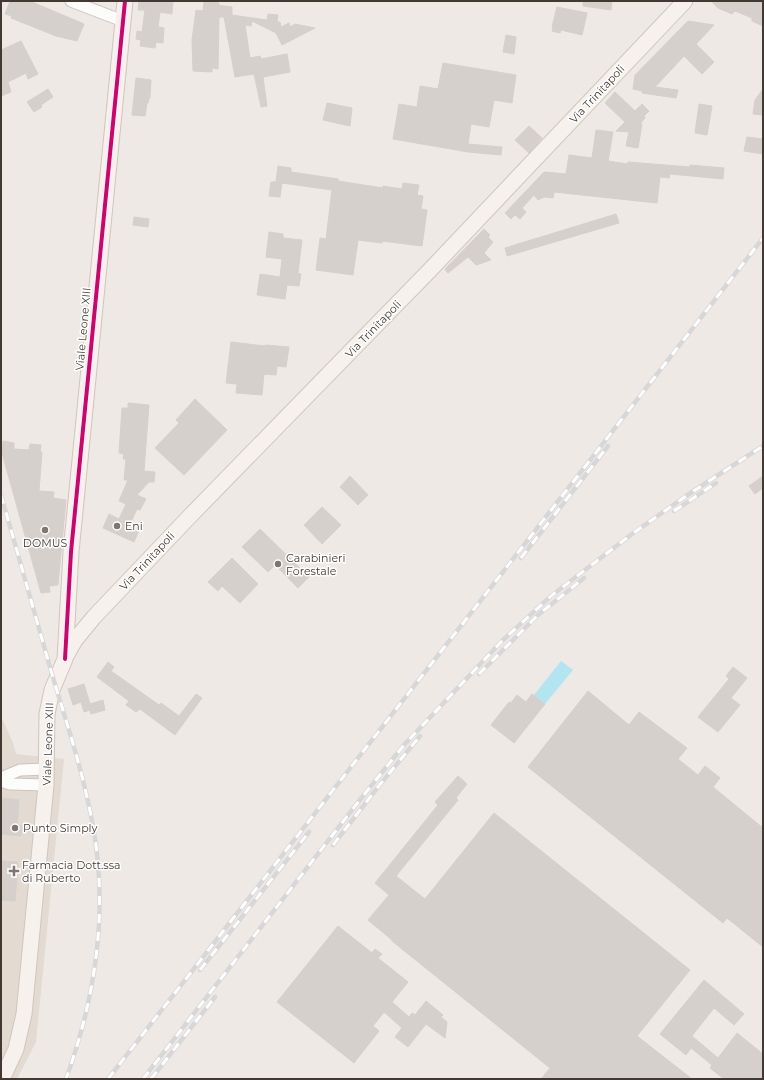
<svg xmlns="http://www.w3.org/2000/svg" width="764" height="1080" font-family="Montserrat,sans-serif">
<rect width="100%" height="100%" fill="#eee9e5"/>
<!-- residential -->
<path fill="#e3dad2" d="M1,716L13,743L16,754L64,759L36,1042L17,1079H1Z"/>
<!-- water -->
<path fill="#b1e6f0" d="M561,661L573,670L545,704L534,695Z"/>
<!-- building -->
<path fill="#d6d0cc" stroke="#d6d0cb" d="M10,1H25L32,3V2L84,24L77,41L56,36L11,18L12,16L5,14Z
M139,1H173L172,14L160,12L158,27L164,28L163,43L156,42L155,48L140,46L141,40L136,39L137,31L142,32L145,10H138Z
M204,1L219,3L218,5L232,7V15L267,20L268,14L278,15L277,22H280L281,27L289,23L290,27L295,24L315,28L282,45L276,33L252,21L251,26L245,25L250,58L260,56L261,59L287,54L290,72L263,77L267,106L261,107L254,74L235,77L224,17H219L218,69L212,68V72L193,71L192,40L196,10L203,11Z
M583,1H612L611,10L583,6Z
M711,1H763V26L752,21V18L735,11L732,14L718,8Z
M557,7L587,13L582,35L561,30L560,33L552,31L553,28L552,27Z
M688,21L714,25L696,44L714,62L702,74L684,56L655,87L678,90L676,98L642,93V91L633,89L635,75Z
M506,35L516,37L514,54L503,52Z
M21,41L38,74L28,79L26,73L8,82L11,92L1,96V50Z
M443,63L516,75L512,103L494,100L489,127L471,124L468,144L502,147L501,155L468,152L393,139L399,104L417,107L420,86L438,89Z
M136,78L151,80L150,98H149L148,103H147L145,116L132,115Z
M48,89L53,97L41,105L42,107L34,112L27,102Z
M763,89V115L753,114L755,100Z
M615,92L635,111L642,104L649,111L644,116L645,118L640,124H642L638,148L626,146L629,132L616,131L625,122L605,103Z
M327,103L352,108L350,126L323,120Z
M699,104L712,106L707,135L695,133Z
M529,126L542,138L529,153L515,140Z
M596,130L613,132L608,161L627,164L628,162L690,167V165L724,168L723,179L670,174L669,178L660,177L657,203L554,192L553,198L544,197L538,200L534,195L522,208L526,212L520,219L515,215L511,219L505,213L544,172L566,174L569,155L592,158Z
M747,137L763,139V154L744,151Z
M278,166L291,168V172L338,179V181L383,188V186L402,189L403,183L419,185L417,195L423,196L421,209L427,210L422,246L382,241V243L358,240L353,275L316,270L320,238L326,239L332,190L282,183L280,197L269,196L271,182H276Z
M616,214L619,223L507,256L505,248Z
M134,217L149,219L148,227L133,225Z
M484,229L490,235L488,237L493,242L484,253L491,260L476,265L468,257L448,273L445,269Z
M269,232L283,234V238L302,240L298,273L301,274L299,286L287,285L285,299L257,295L260,274L280,277L282,259L266,257Z
M231,342L265,346V345L289,347L286,367L277,366L276,375L264,374L262,395L236,393L237,384L226,383Z
M195,399L227,430L184,475L155,448L179,423L176,420Z
M128,403L149,405L144,471L155,472L154,482H149L137,495L146,499L140,510L137,509L130,524L140,528L134,542L103,528L109,514L119,519L126,504L119,501L128,480H124L126,459H123L124,454L119,453L122,408H128Z
M3,441L14,443V449L29,450L30,444L41,445L40,452H42L39,491L54,492L53,498L66,500L58,585L49,586L50,592L41,593L2,453Z
M350,476L368,495L358,505L340,487Z
M763,476V488L755,494L749,486Z
M322,507L341,525L322,544L304,525Z
M260,529L309,577L298,588L275,565L268,572L242,547Z
M232,558L258,584L240,603L222,586L218,591L208,582Z
M108,662L114,667L111,671L159,705L161,703L179,716L196,694L202,698L175,735L140,709L136,712L126,705L129,701L97,677Z
M733,667L747,678L731,698L740,705L718,732L698,717L729,679L726,676Z
M84,684L90,704L103,700L105,710L91,714L90,710L84,712L81,702L73,705L68,689Z
M588,691L629,725L639,712L687,748L678,759L698,775L705,766L720,778L713,787L763,828V947L727,918L723,923L528,767Z
M532,694L545,704L514,743L491,725L509,702L511,703L517,695L526,702Z
M458,776L467,784L456,798L458,800L396,876L425,899L494,813L690,970L637,1036L692,1079H541L550,1068L392,941V940L368,920L389,895L375,883L438,805L435,802Z
M1,798L19,800L17,825L22,826L21,836L1,834Z
M1,861L18,862L15,901L1,900Z
M338,926L372,953L375,949L382,954L378,958L408,982L392,1002L409,1017L412,1013L415,1015L426,1001L443,1015L441,1017L447,1022L445,1038L426,1024L408,1047L395,1037L402,1028L384,1012L373,1026L379,1031L354,1063L277,1002Z
M704,980L744,1014L734,1025L714,1008L692,1036L718,1058L737,1033L763,1054V1079H724L710,1068L712,1065L691,1048L686,1055L660,1034Z"/>
<g fill="none" stroke-linecap="round" stroke-linejoin="round">
<defs>
<path id="street" d="M71,1L123,21
M1,778L20,770L47,769
M1,781L10,784L46,785"/>
<path id="secondary" d="M66,656L75,640L94,617L190,516L430,270L685,1
M2,1079L16,1049L24,1014L46,785L47,714L52,690L65,659L71,552L125,1"/>
</defs>
<!-- street casing -->
<use href="#street" stroke="#cac5c1" stroke-width="13"/>
<!-- secondary casing -->
<use href="#secondary" stroke="#cfc6bd" stroke-width="17"/>
<!-- street -->
<use href="#street" stroke="#fcfcfb" stroke-width="11"/>
<!-- secondary -->
<use href="#secondary" stroke="#f6f1ec" stroke-width="15"/>
<defs>
<path id="rail" d="M1,495C19,557 36,619 54,681C68,727 83,773 92,821C109,908 96,996 66,1079
M674,511L716,483
M521,558L608,446
M479,674L538,615L584,578
M333,845L378,787L420,736
M200,970L309,832
M108,1079L763,238
M143,1079L359,801L404,745L502,641L551,596L632,534L686,496L763,446
M151,1079L215,997"/>
</defs>
<!-- rail casing -->
<use href="#rail" stroke="#d8d7d7" stroke-width="4.5"/>
<!-- rail -->
<use href="#rail" stroke="#fff" stroke-width="3" stroke-dasharray="9" stroke-linecap="butt"/>
<defs>
<path id="cycleway" d="M65,659L71,552L125,1"/>
</defs>
<!-- cycleway casing -->
<use href="#cycleway" stroke="#fff" stroke-width="6"/>
<!-- cycleway -->
<use href="#cycleway" stroke="#d6006c" stroke-width="4"/>
</g>
<!-- markers -->
<g fill="#807671" stroke="#fff" stroke-width="1.5">
<circle cx="117" cy="526" r="4"/>
<circle cx="45" cy="530" r="4"/>
<circle cx="278" cy="564" r="4"/>
<circle cx="15" cy="828" r="4"/>
<path d="M12 865h4v4h4v4h-4v4h-4v-4h-4v-4h4z"/>
</g>
<g text-anchor="middle" dominant-baseline="central" stroke-width="3" stroke-linejoin="round" paint-order="stroke">
<!-- street labels -->
<g font-size="11" fill="#443832" stroke="#fff">
<text transform="translate(597 94) rotate(-47)">Via Trinitapoli</text>
<text transform="translate(83 329) rotate(-85)">Viale Leone XIII</text>
<text transform="translate(373 329) rotate(-46)">Via Trinitapoli</text>
<text transform="translate(147 561) rotate(-47)">Via Trinitapoli</text>
<text transform="translate(48 744) rotate(-88)">Viale Leone XIII</text>
</g>
<!-- poi labels -->
<g font-size="11" fill="#443832" stroke="#fff" text-anchor="start">
<text x="125" y="526">Eni</text>
<text x="45" y="543" text-anchor="middle">DOMUS</text>
<text x="286" y="558">Carabinieri<tspan x="286" dy="13">Forestale</tspan></text>
<text x="23" y="828">Punto Simply</text>
<text x="22" y="865">Farmacia Dott.ssa<tspan x="22" dy="13">di Ruberto</tspan></text>
</g>
</g>
<!-- border -->
<rect width="764" height="1080" fill="none" stroke="#443832" stroke-width="4"/>
</svg>
